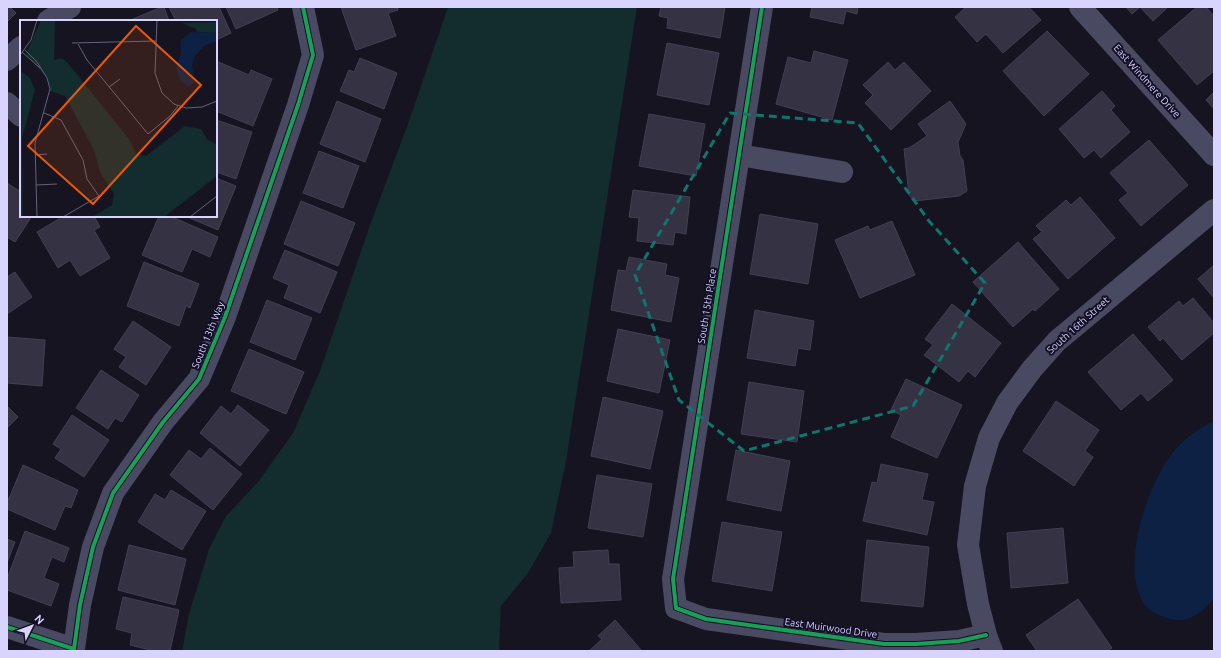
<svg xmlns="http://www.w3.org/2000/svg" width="1221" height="658" font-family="Ubuntu,sans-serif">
<rect width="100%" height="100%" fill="#161421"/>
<!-- green -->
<path fill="#132c2d" d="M448,7H637L566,461L551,533L528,573L501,606L499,648L501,651H182L189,614L209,549L226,516L258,482L293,433L320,371L370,225L408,124Z"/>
<!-- water -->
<path fill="#0d2144" d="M1214,421V598C1203,612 1189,624 1170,619C1160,616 1148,611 1143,602C1121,565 1146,492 1168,459C1179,443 1196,429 1214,421Z"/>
<!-- building -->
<path fill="#343243" stroke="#433f54" d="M7,7H10L16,13L7,22Z
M162,7H164L169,21H128Z
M169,7H219L231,33L216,40V21H176Z
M226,7H277L278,10L236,29Z
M341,7H397L398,10L388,13L396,36L356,50Z
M661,7H725L720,38L667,28L668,18L659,16Z
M812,7H858L857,14L846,11L843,24L810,17Z
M966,7H1029L1041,20L1003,53L986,34L977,42L955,17Z
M1126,7H1168L1153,21L1140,7L1132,14Z
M1197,7H1206L1214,16V71L1197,85L1158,40Z
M1047,31L1089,74L1044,116L1003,71Z
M667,43L719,53L709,105L657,95Z
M814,51L848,60L832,120L776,104L788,57L811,63Z
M360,58L397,73L384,109L340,91L349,70L354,72Z
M216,61L249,75L251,70L272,79L253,126L216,111Z
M888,62L895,70L904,62L931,91L891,130L865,103L873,95L863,85Z
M1102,91L1115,106L1111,110L1130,132L1101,158L1094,150L1084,158L1059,129Z
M1214,92V109L1206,100Z
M337,101L381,119L365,162L320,144Z
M950,101L966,124L958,142L960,156L963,160L967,191L959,196L914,201L909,195L904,149L909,148L927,136L918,124Z
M649,114L705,124L696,176L639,166Z
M216,120L252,132L236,179L216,172Z
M1149,140L1188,185L1141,226L1119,200L1128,193L1110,173Z
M319,151L359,166L343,208L303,193Z
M216,178L236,186L218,230L185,216H216Z
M7,183L21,192V216H32L15,242L7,237Z
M633,190L690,197L686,234L675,232L673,245L637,241L639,218L629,217Z
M1080,197L1115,238L1068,279L1033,239L1042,232L1036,226L1066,200L1071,205Z
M301,201L355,223L338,266L284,244Z
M760,214L818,224L808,284L750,274Z
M64,216H94L100,227L94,230L110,258L80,276L70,260L58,268L37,232Z
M159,216H170L218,237L210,257L192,249L182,272L142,255Z
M892,221L915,275L860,298L835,240L868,226L870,230Z
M1018,242L1059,289L1035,311L1033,309L1013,327L973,282Z
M285,250L337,272L320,313L284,298L289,285L273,278Z
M629,257L667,264L665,275L679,278L671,322L611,310L618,270L626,271Z
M144,262L199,284L190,308L186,306L179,326L127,306Z
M1214,265V298L1198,279Z
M15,272L32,297L7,314V277Z
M1193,298L1214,323V333L1182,360L1163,338L1160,341L1148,327L1179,301L1183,306Z
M267,300L312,318L295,360L250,342Z
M952,304L1001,343L975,377L968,371L959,382L924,355L933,345L925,339Z
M755,310L814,321L810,350L798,348L795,366L747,358Z
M133,321L171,347L146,385L119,367L126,357L114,349Z
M618,329L670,340L659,393L607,381Z
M1133,334L1173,380L1148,401L1141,393L1121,410L1088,372Z
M7,337L45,340L42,386L7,383Z
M249,349L304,372L286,414L231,391Z
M101,370L139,395L122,422L115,418L108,429L76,408Z
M906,379L962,405L937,458L891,437L901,415L891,410Z
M749,382L804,391L797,442L741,434Z
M603,397L663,411L650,469L591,456Z
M1056,401L1099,430L1085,451L1093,457L1074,486L1023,451Z
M238,405L269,430L240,466L200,433L221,406L231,414Z
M7,406L18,417L7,428Z
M72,415L109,440L84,477L55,458L61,449L53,444Z
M210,448L242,474L213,510L170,475L189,450L201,459Z
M736,450L790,461L781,511L727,500Z
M881,464L928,474L922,500L934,502L927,535L863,521L872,482L877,483Z
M23,465L78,490L71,508L65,506L55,530L7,509V503Z
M597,475L652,484L643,537L588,528Z
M171,490L206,511L182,550L138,522L155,494L165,500Z
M722,522L782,532L772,591L712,581Z
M1063,528L1068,583L1011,588L1007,533Z
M25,531L69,548L64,562L52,557L44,578L59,584L51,606L7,590V579Z
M7,539L15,542L7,563Z
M867,540L929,547L923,607L861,601Z
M129,545L186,559L175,605L118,590Z
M608,550L609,564H619L621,600L561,603L559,568L574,567L573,552Z
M123,597L179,610L170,651H154L130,645L132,633L116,629Z
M1078,599L1112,648L1108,651H1037L1026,635Z
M615,620L641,650L640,651H589L602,639L598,636Z"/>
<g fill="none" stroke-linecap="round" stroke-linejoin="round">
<!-- minor -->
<path stroke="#4a4962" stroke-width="22" d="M762,7L673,579L676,608L706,619L884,644H916L959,641L986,635
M1080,7L1214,155
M48,21L70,7
M7,60L21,47
M7,103L21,116
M739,155L842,172
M7,627L74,649L80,605L93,547L113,493L163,422L199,379L225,317L298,105L313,55L303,7
M992,651L986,635L978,604L968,545L975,486L989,438L1007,403L1032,369L1057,341L1214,210"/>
<defs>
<path id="cycleway" d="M762,7L673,579L676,608L706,619L884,644H916L959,641L986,635
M7,627L74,649L80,605L93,547L113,493L163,422L199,379L225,317L298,105L313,55L303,7"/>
</defs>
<!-- cycleway casing -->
<use href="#cycleway" stroke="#130f26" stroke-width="6"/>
<!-- cycleway -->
<use href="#cycleway" stroke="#1a9f57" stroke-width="4"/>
</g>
<!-- marked area -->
<path fill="none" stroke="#0f766e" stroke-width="3" stroke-dasharray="8 5" stroke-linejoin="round" d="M730,113L858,123L929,221L985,283L913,406L744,451L679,400L635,275Z"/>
<g text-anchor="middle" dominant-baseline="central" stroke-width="4" stroke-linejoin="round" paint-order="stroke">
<!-- street labels -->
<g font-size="10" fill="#d9d4ff" stroke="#130f26">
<text transform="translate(1147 81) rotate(48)">East Windmere Drive</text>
<text transform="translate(707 306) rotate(-81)">South 15th Place</text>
<text transform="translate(1078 325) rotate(-42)">South 16th Street</text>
<text transform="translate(208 335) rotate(-68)">South 13th Way</text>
<text transform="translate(831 628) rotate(8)">East Muirwood Drive</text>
</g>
</g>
<!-- overview -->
<g transform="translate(20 20)">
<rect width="197" height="197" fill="#161421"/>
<path d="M21,0L35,1L34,40L41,38L47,42L109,119L116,134L126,136L165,106L181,109L187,119L197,125V156L144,197H72L92,185L94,174L81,154L73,128L45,76L30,71L27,58L6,34ZM197,2V13L177,12L176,9L162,3ZM0,50L10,58L15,70L2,118L3,197H0Z" fill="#132c2d"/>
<path d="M171,12L197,13V21L184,26L175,36L172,45L174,63L168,67L160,60L156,47L161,33V20Z" fill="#0d2144"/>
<path fill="none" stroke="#64617a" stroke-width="1" d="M137,0L135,53L142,73L154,84L166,88L182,87L197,81M52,23L136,21M58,24L67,40L128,114L150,96L158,86M5,30L17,42L27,58L30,69L15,123L17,197M2,32L20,48M0,35L11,20L17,0M89,67L100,59M24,93L41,100L63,140L67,159L79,176L43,197M15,135L27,134M16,165L37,164M170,197L197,176"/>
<path fill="#e8590c" fill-opacity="0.15" stroke="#e8590c" stroke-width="2" d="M116,6L181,65L73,184L8,126Z"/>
<rect width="197" height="197" fill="none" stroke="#d9d4ff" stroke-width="2"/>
</g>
<!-- border -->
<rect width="1221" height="658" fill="none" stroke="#d9d4ff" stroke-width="16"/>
<!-- north arrow -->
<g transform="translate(32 626) rotate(48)" stroke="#130f26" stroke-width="3" paint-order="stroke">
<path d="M0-3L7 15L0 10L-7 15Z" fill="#d9d4ff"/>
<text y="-6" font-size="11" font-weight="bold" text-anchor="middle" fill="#d9d4ff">N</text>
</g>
</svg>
